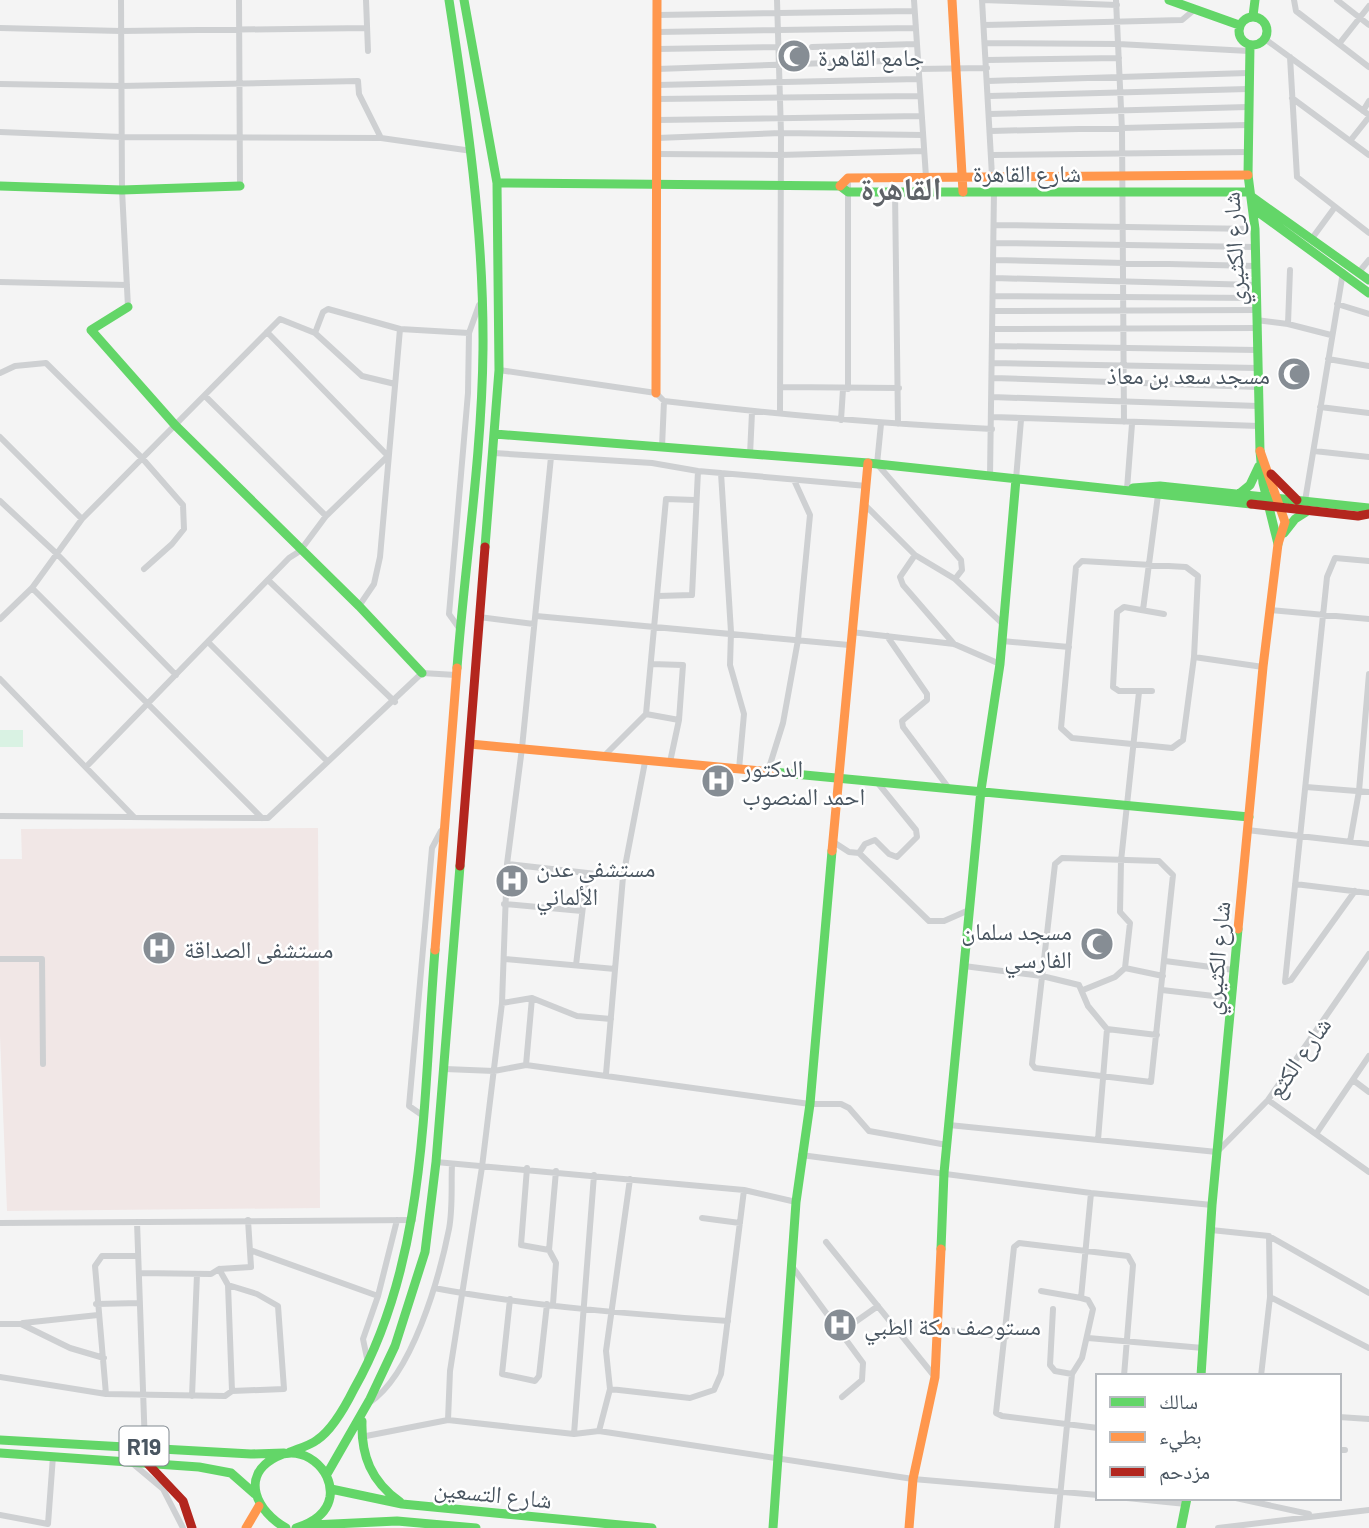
<svg xmlns="http://www.w3.org/2000/svg" width="1369" height="1528" font-family="Barlow,'Noto Naskh Arabic',sans-serif">
<rect width="100%" height="100%" fill="#f4f4f4"/>
<!-- medical -->
<path fill="#f1e7e6" d="M318,828L320,1208L7,1211L0,1036V859H22L21,829Z"/>
<!-- green -->
<path fill="#d9f2e3" d="M0,730H23V747H0Z"/>
<g fill="none" stroke-linecap="round" stroke-linejoin="round">
<!-- street -->
<path stroke="#ced0d2" stroke-width="6" d="M121,0L122,190L128,307
M239,0L240,186
M366,0L368,51
M777,0L781,133L780,413
M914,0L926,177
M982,0L992,176
M982,0L1117,5
M1116,0L1122,130L1124,422
M1294,0L1296,11L1369,67
M1337,0L1369,25
M657,15L914,11
M984,25L1182,20L1194,10
M0,28L121,31L367,28
M657,32L915,28
M1265,39L1369,115
M986,43L1118,44L1249,51
M1339,44L1369,6
M812,47L916,44
M657,49L779,47
M1290,57L1297,177L1369,233
M987,60L1119,58
M657,69L916,60
M917,69L987,68
M988,81L1248,73
M0,84L121,86L358,81L359,94L381,138L472,151
M657,85L918,79
M989,96L1248,89
M1292,98L1369,155
M657,99L919,96
M1363,111L1369,101
M990,114L1248,107
M657,120L921,116
M991,131L1248,125
M0,132L122,137L381,138
M657,138L781,133L923,135
M1350,141L1369,117
M657,154L780,155L923,151
M992,155L1248,152
M848,178V389
M895,191L898,424
M995,225L1255,229
M1313,237L1335,207
M994,243L1255,247
M994,260L1256,266
M1359,272L1369,260
M994,278L1256,285
M0,282L127,285
M993,296L1256,298
M1337,304L1369,314
M993,311L1257,310
M1256,320L1288,324L1331,335
M1288,324L1290,270
M992,329L1256,328
M315,333L323,312L328,309L400,329
M992,346L1257,350
M1328,359L1369,366
M992,363L1258,368
M499,370L656,393L664,401C773,414 882,424 992,429
M0,373L15,366L46,363L142,458L183,505L184,529L172,544L144,569
M993,378L1258,387
M780,387L899,388
M205,396L326,516
M992,397L1258,406
M1320,407L1369,413
M992,417L1259,426
M841,420L843,389
M881,424L877,464L961,560L962,570L955,579
M0,437L82,519
M662,447L664,401
M1314,451L1369,457
M494,453L652,463L698,471L867,486
M750,455L752,412
M721,473L731,632L730,665L744,714L739,769
M990,477L994,191
M1016,479L1021,420
M1127,489L1132,424
M0,501L56,553L176,675
M1305,501L1343,272
M865,505L915,555L955,579L1004,625
M915,555L900,577L903,585L954,644
M1082,561L1186,567L1198,576L1194,657L1183,740L1172,748L1072,738L1061,728L1076,567Z
M268,580L395,702
M32,588L262,818
M658,596L692,595L698,471
M359,606L374,584L380,557L400,329L469,333
M1143,610L1158,495
M1270,610L1369,619
M536,616L849,645
M479,617L534,624
M0,619L32,588L82,519L280,319L315,333L362,376L395,384
M459,628L449,614L468,393L469,333L479,305
M851,632L954,644L1000,664
M887,636L927,694V700L902,721L903,727L948,787
M1002,641L1069,647
M208,642L327,761
M1194,657L1263,667
M651,664L683,665L679,720L670,762
M0,679L134,817
M1152,691H1119L1113,687L1117,612L1124,607L1164,614
M679,720L646,714L666,499L695,500
M603,757L646,714
M86,767L289,558L300,551L326,516L388,456L267,332
M768,771L783,723L798,640L810,515L794,480
M1306,787L1369,792
M0,816L268,818L422,673L456,675
M1247,830L1369,844
M832,841L849,852L859,853L929,921H944L969,910
M1350,842L1359,791L1369,674
M859,853L865,844L875,840L889,854L897,857L917,837L916,830L877,782
M1062,858L1159,861L1173,875L1151,1082L1035,1068L1032,1064L1055,864Z
M507,864L623,877
M1295,884L1369,893
M1355,891L1291,980L1285,982L1327,577L1335,558L1369,561
M504,904L582,911
M0,959H42L43,1064
M506,959L615,969
M1165,961L1234,970
M576,965L587,873
M964,966L1042,976L1079,985L1088,1006L1107,1029L1098,1140
M1125,968L1163,976
M1083,990L1115,977L1125,968L1130,923L1120,912L1121,861L1139,692
M1162,990L1231,998
M502,1003L532,998L577,1016L611,1019
M1107,1029L1157,1035
M526,1065L532,998
M445,1069L494,1071L526,1065L810,1104H841L849,1108L869,1131L947,1145
M606,1074L623,877L645,762
M1353,1080L1369,1092
M1268,1100L1369,1172
M422,1115L409,1106L432,848L441,831
M949,1125L1217,1152L1268,1100L1369,954
M1316,1134L1369,1056
M801,1155L1091,1193L1212,1205
M436,1162L744,1190L796,1202
M527,1168L521,1245L549,1250
M702,1218L740,1223
M137,1222L145,1446
M0,1223L413,1220
M1211,1230L1269,1236L1369,1293
M826,1242L935,1377
M250,1250L378,1296
M791,1265L863,1363L862,1380L842,1397
M219,1269L228,1285L232,1391
M139,1273L211,1274L219,1269L251,1267L248,1220
M434,1288C530,1306 630,1314 728,1321
M1041,1291L1081,1298
M1270,1297L1369,1348
M510,1299L502,1374L535,1381L539,1376L547,1304
M96,1304L140,1303
M553,1304L556,1263L549,1250L556,1171
M1053,1309L1050,1365L1055,1371L1072,1374
M23,1323L98,1315
M0,1324H21L70,1348L104,1358
M938,1329L1006,1337
M841,1332L878,1306
M1088,1338L1203,1348
M368,1363L363,1339L378,1296L397,1220
M1261,1376L1270,1297L1269,1236
M0,1377L106,1394L225,1396L232,1391L284,1389L278,1306L257,1294L228,1285
M610,1389L690,1398L714,1390L721,1374L744,1190
M106,1394L95,1266L102,1256H138
M192,1396L197,1274
M369,1403C412,1375 439,1279 449,1229C453,1208 451,1185 452,1164
M1339,1417L1369,1419
M448,1420L450,1371L482,1167L502,1003L507,864L522,748L551,457
M1098,1428L1002,1416L996,1413L1014,1247L1019,1243L1128,1256L1133,1265L1124,1376
M599,1431L610,1389L606,1351L630,1179
M574,1434L594,1175
M361,1437L448,1420L574,1434L599,1431L913,1479L1098,1495
M1339,1450H1345
M132,1463L163,1489L183,1528
M1127,1498L1186,1504
M1236,1498L1309,1514
M0,1515L48,1524L53,1456
M1057,1528L1072,1374L1082,1358L1093,1309L1088,1300L1081,1298L1091,1193
M1218,1528L1369,1510"/>
<!-- fast -->
<path stroke="#63d668" stroke-width="9" d="M449,0C467,116 484,231 483,349C482,456 465,562 457,668
M464,0L497,183L499,370L485,547
M1169,0L1239,25
M1253,16L1255,0
M1239 31a14 14 0 1 1 28 0a14 14 0 1 1-28 0Z
M1250,45L1248,175L1255,229L1260,451L1263,483L1278,544
M497,183L840,186
M0,186L122,190L240,186
M840,186L848,192H1250
M1252,197L1369,280
M1254,209L1369,293
M128,307L91,330L175,425L359,606L422,673
M495,434L868,463L1251,504
M1133,488L1160,486L1369,508
M1239,494L1250,485L1259,466
M1284,533L1295,519L1306,512
M773,772L1249,817
M941,1249L944,1173L981,790L1000,664L1016,479
M1201,1376L1212,1205L1238,929
M362,1421C361,1456 371,1481 400,1502
M0,1440L251,1454L284,1453
M0,1453L199,1467L231,1473L255,1494
M288,1453C297,1449 309,1446 317,1440C332,1430 346,1405 354,1389C428,1259 423,1095 435,950
M327,1474L370,1399L395,1346L425,1252L436,1162L460,866
M331,1489L402,1504L652,1528
M312,1525L397,1521L476,1528
M286,1528C257,1512 239,1476 276,1457C302,1443 334,1469 330,1497C327,1514 312,1523 296,1528
M773,1528L796,1202L810,1104L832,851
M1181,1528L1187,1498"/>
<!-- slow -->
<path stroke="#ff974d" stroke-width="9" d="M952,0L963,192
M840,186L848,178L1248,175
M656,393L657,0
M470,744L773,772
M832,851L868,463
M1238,929L1263,667L1278,544L1285,522L1260,451
M435,950L457,668
M246,1528L259,1506
M909,1528L913,1479L935,1377L941,1249"/>
<!-- jam -->
<path stroke="#b3261e" stroke-width="9" d="M1271,474L1297,500
M1251,504L1358,516L1369,514
M460,866L485,547
M148,1464L183,1501L192,1528"/>
</g>
<!-- icons -->
<defs>
<symbol id="mosque-disc" viewBox="-11 -11 22 22"><circle r="9.5" fill="#868d94" stroke="#fff"/><path d="M3.5-4.9A6 6 0 1 0 3.5 4.9A5 5 0 1 1 3.5-4.9Z" fill="#fff"/></symbol>
<symbol id="hospital-disc" viewBox="-11 -11 22 22"><circle r="9.5" fill="#868d94" stroke="#fff"/><path d="M-5-5h3v3.5h4V-5h3V5h-3V1.5h-4V5h-3Z" fill="#fff"/></symbol>
</defs>
<g fill-rule="evenodd">
<use href="#mosque-disc" x="775" y="37" width="38" height="38"/>
<use href="#mosque-disc" x="1275" y="355" width="38" height="38"/>
<use href="#hospital-disc" x="699" y="762" width="38" height="38"/>
<use href="#hospital-disc" x="493" y="862" width="38" height="38"/>
<use href="#mosque-disc" x="1078" y="925" width="38" height="38"/>
<use href="#hospital-disc" x="140" y="929" width="38" height="38"/>
<use href="#hospital-disc" x="821" y="1306" width="38" height="38"/>
</g>
<g text-anchor="middle" dominant-baseline="central" stroke-width="5" stroke-linejoin="round" paint-order="stroke">
<!-- shield labels -->
<rect fill="#fff" stroke="#808990" stroke-width="2" x="119.5" y="1426.5" width="49" height="39" rx="5"/>
<g font-size="23" font-weight="bold" fill="#4a5661">
<text x="144" y="1446">R19</text>
</g>
<!-- poi labels -->
<g font-size="24" fill="#4a5661" stroke="#fff" text-anchor="start">
<text x="818" y="56">جامع القاهرة</text>
<text x="1270" y="374" text-anchor="end">مسجد سعد بن معاذ</text>
<text x="742" y="767">الدكتور<tspan x="742" dy="28">احمد المنصوب</tspan></text>
<text x="536" y="867">مستشفى عدن<tspan x="536" dy="28">الألماني</tspan></text>
<text x="1072" y="930" text-anchor="end">مسجد سلمان<tspan x="1072" dy="28">الفارسي</tspan></text>
<text x="184" y="948">مستشفى الصداقة</text>
<text x="864" y="1325">مستوصف مكة الطبي</text>
</g>
<!-- street labels -->
<g font-size="24" fill="#4a5661" stroke="#fff">
<text x="1027" y="172">شارع القاهرة</text>
<text transform="translate(1233 249) rotate(-93)">شارع الكثيري</text>
<text transform="translate(1216 958) rotate(-85)">شارع الكثيري</text>
<text transform="translate(1298 1057) rotate(-55)">شارع الكثع</text>
<text transform="translate(493 1493) rotate(6)">شارع التسعين</text>
</g>
<!-- district labels -->
<g font-size="32" font-weight="bold" fill="#5f6368" stroke="#fff">
<text x="901" y="187">القاهرة</text>
</g>
</g>
<!-- legend -->
<rect x="1096" y="1374" width="245" height="126" fill="#ffffff" stroke="#b7bbc0" stroke-width="2"/>
<rect x="1110" y="1397" width="35" height="10" fill="#63d668" stroke="#b7bbc0" stroke-width="2"/>
<text x="1159" y="1409" font-size="21" fill="#4a5661">سالك</text>
<rect x="1110" y="1432" width="35" height="10" fill="#ff974d" stroke="#b7bbc0" stroke-width="2"/>
<text x="1159" y="1444" font-size="21" fill="#4a5661">بطيء</text>
<rect x="1110" y="1467" width="35" height="10" fill="#b3261e" stroke="#b7bbc0" stroke-width="2"/>
<text x="1159" y="1479" font-size="21" fill="#4a5661">مزدحم</text>
</svg>
